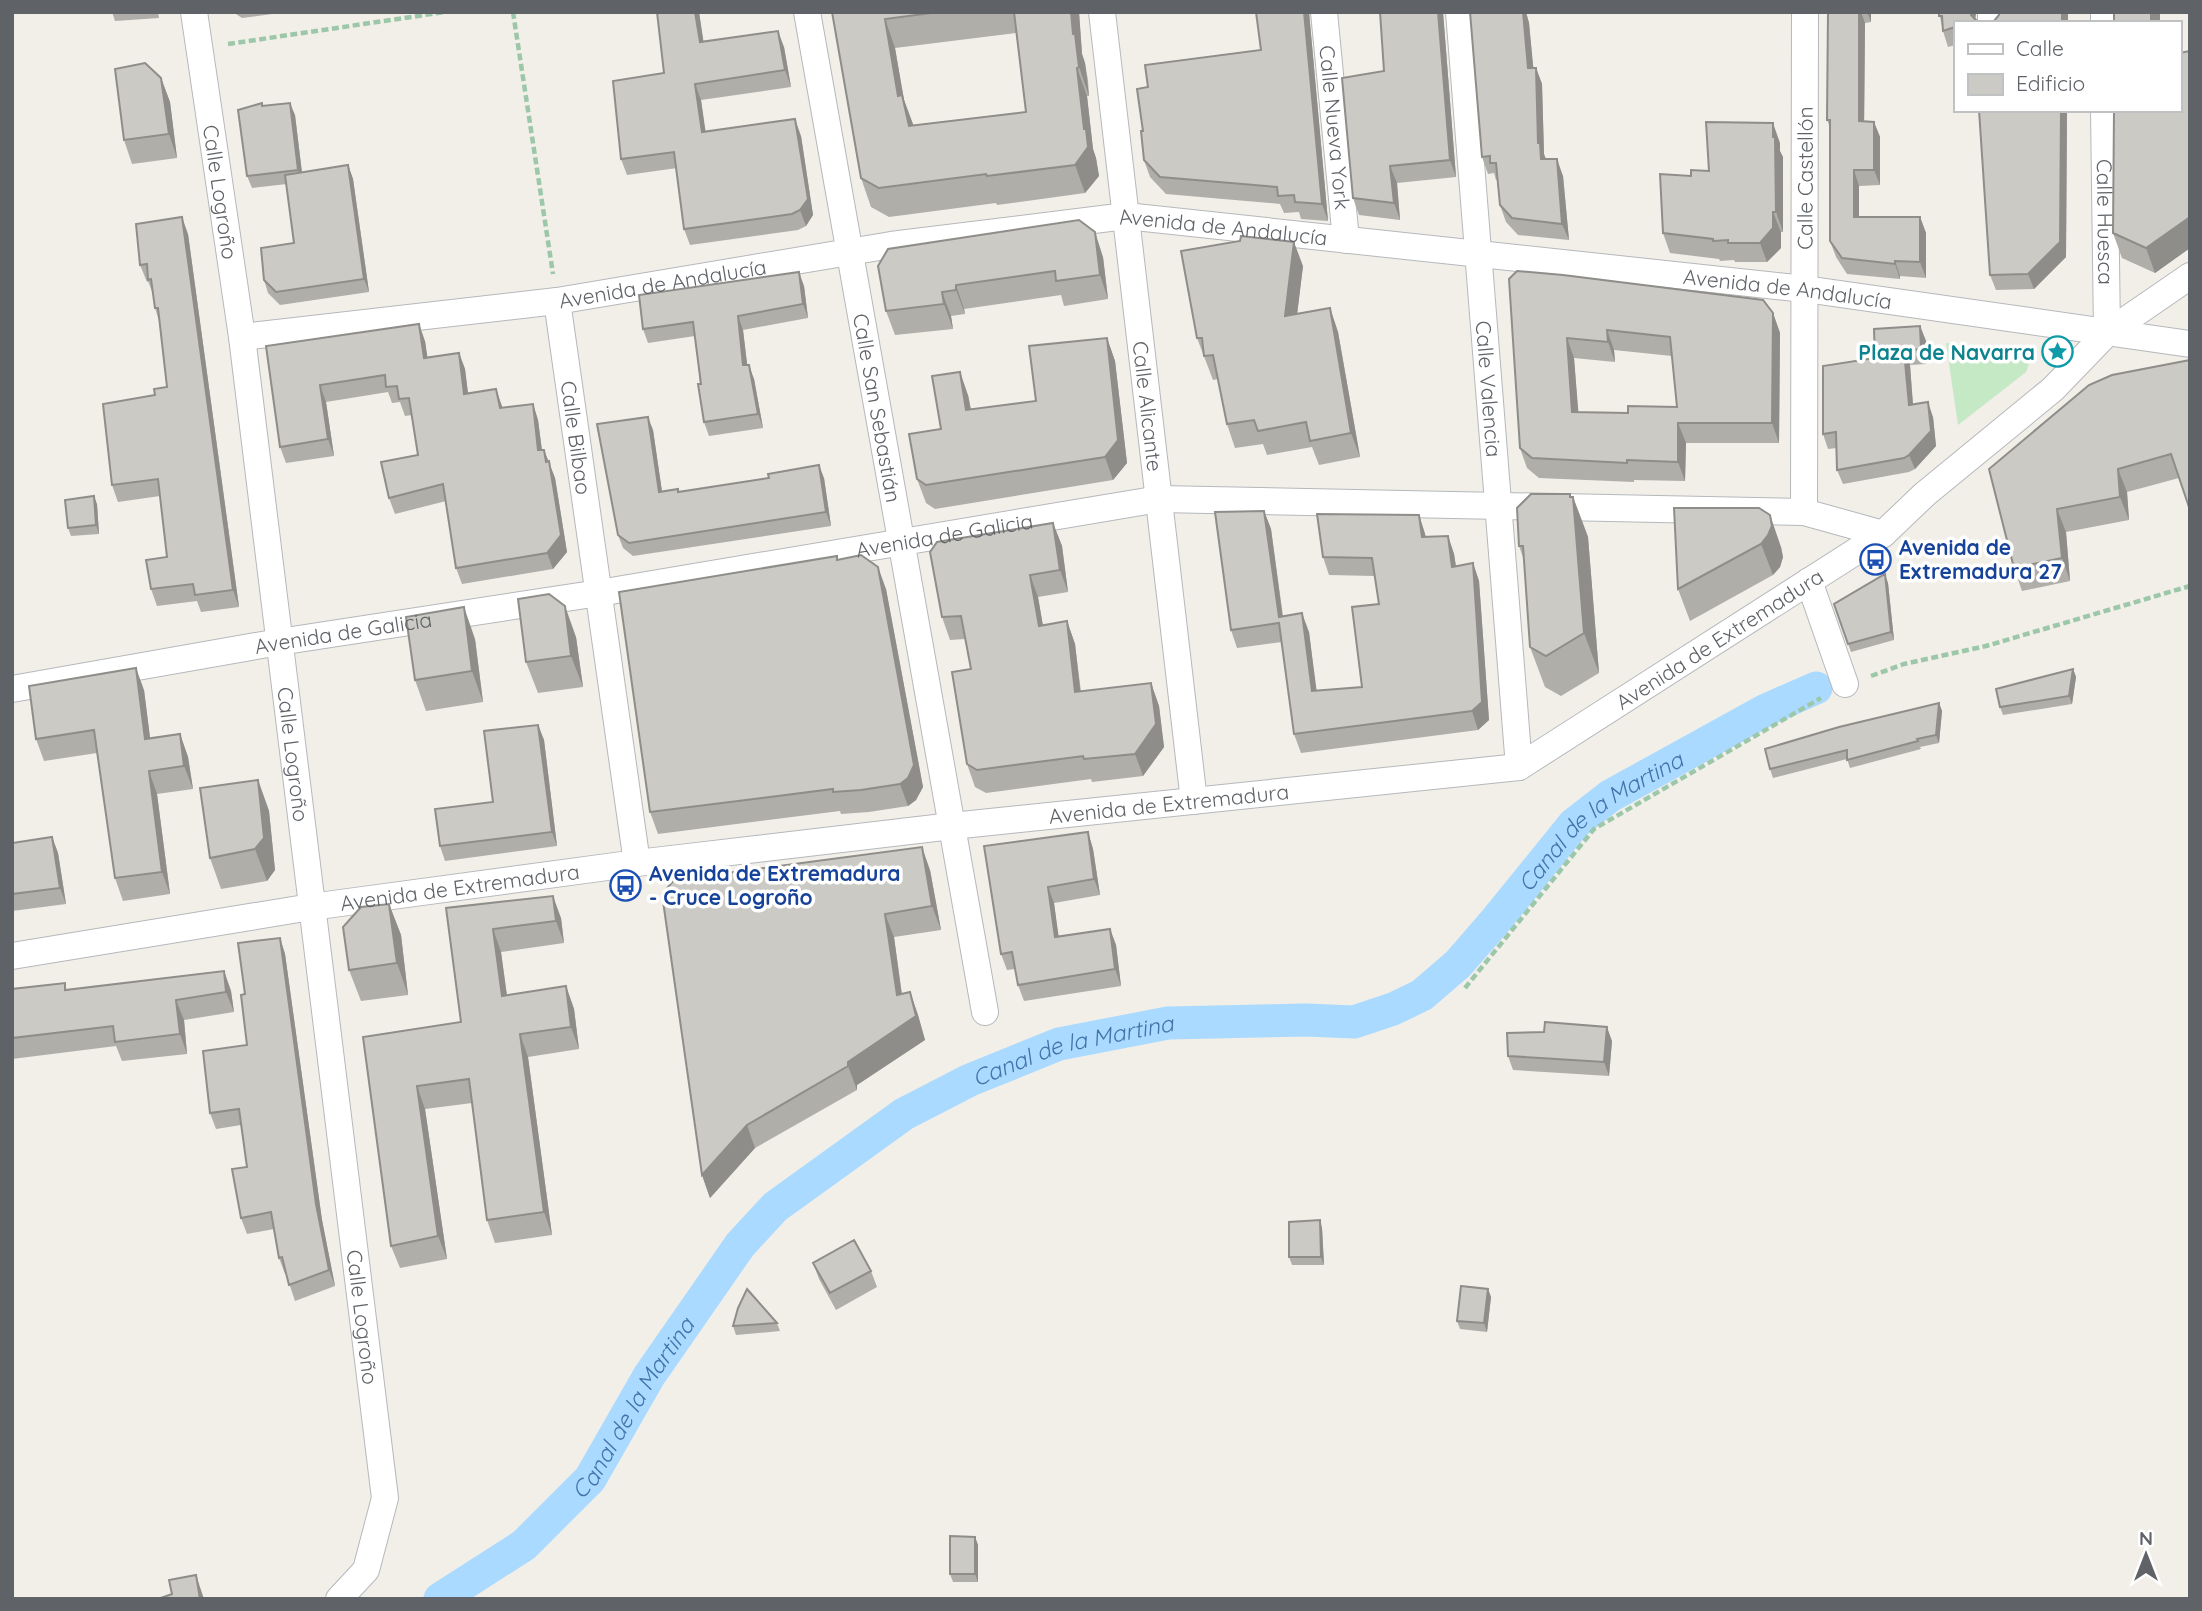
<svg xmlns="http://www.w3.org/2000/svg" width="2202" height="1611" font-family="Quicksand,sans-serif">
<rect width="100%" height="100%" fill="#f1efe8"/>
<!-- green -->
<path fill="#c5e8c5" d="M1946,343L2025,350C2030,358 2030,363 2026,372L1958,425Z"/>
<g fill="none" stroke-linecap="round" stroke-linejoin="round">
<!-- canal -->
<path stroke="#aadaff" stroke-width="33" id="s1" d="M440,1599L524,1545L590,1479L649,1376L740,1245L775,1207L904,1114L970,1080L1059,1044L1168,1023L1306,1020L1354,1022L1393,1009L1422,995L1458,964L1497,919L1574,824L1610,796L1766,710L1816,688"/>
<defs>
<g id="street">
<path id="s2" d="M194,12L242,337L385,1498L366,1570L339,1599"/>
<path id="s3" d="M807,12L985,1012"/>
<path id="s4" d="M1102,12L1194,801"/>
<path id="s5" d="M1324,12L1346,240"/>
<path id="s6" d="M1459,12L1519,767"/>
<path d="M2104,12V23"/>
<path d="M1991,23V12"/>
<path id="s7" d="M2104,110L2107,333"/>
<path id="s8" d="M557,301L637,863"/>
<path id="s9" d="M242,337L557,301L891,245L1126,216L1805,289L2190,344"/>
<path id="s10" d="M1804,512L1805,12"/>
<path d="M1809,581L1845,684"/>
<path id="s11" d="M12,689L279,642L599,593L1159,499L1804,512L1883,534"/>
<path id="s12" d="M12,956L311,907L637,863L952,826L1519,767L1883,534L1925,494L2053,389L2107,333L2190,276"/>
</g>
</defs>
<!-- street casing -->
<use href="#street" stroke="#b5b8bc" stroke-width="28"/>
<!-- path -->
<path stroke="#9cc7a9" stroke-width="4.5" stroke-dasharray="7 3.5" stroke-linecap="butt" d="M513,12L553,274
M228,44L445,12
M1871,676L1904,664L1986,646L2190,586
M1465,988L1594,829L1821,698"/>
<!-- street -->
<use href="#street" stroke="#fff" stroke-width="26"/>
</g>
<!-- wall -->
<path fill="#afaea9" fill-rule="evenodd" d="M112,12H158L159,18L115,21Z
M233,12H287L242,18Z
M657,12H699L703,41L784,47L791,87L701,100L705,131L801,136L813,215L806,226L798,230L690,245L684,229L677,168L627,175L621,159L664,73Z
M832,12H1079L1082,54L1085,63L1088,80L1089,96H1087L1093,149L1096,158L1099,176L1085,193L997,205L996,203L889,217L871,207L861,178ZM1016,33L1026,112L913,125L904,100L895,48Z
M1309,12L1328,221L1301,219L1299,212L1284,213L1280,204L1166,194L1150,177L1144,160L1143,131L1148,87L1261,50Z
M1380,12H1443L1456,177L1397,183L1400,220L1359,215L1353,198L1384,71Z
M1526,12L1529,23L1533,68H1536L1542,84L1544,154L1546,159L1563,176L1569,240L1518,235L1506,222L1500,205L1497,180H1496L1494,173L1488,174L1482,157Z
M1828,12H1871V22L1865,23L1864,121L1874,122L1880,137V185L1859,186V217H1920L1926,233V278L1900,276V279L1847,274L1836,257L1830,241V127L1827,120Z
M1939,12H1976L1975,19L1977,21L1985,23H1955V45L1948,47L1943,31Z
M2190,51V248L2155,273L2122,258L2113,233Z
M161,78L170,102L177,158L132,164L124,140Z
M262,103L263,106L295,115L302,172L348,165L353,179L369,292L280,305L268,293L264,280L294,243L287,184L252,188L247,176Z
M1979,110H2067L2066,257L2034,289L1996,290L1990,275Z
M1780,143V151L1783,157V232H1781V248L1767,262H1735L1734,260L1720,261L1719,259L1670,253L1663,233L1709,171Z
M188,234L239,607L201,612L197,601L157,606L151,589L167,557L160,496L118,502L112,485L155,395L167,387L159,321L155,308L153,294L148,281L147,282L140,265Z
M1103,257L1108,299L1064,306L1061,295L964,309L965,314L951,316L953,329L895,335L886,311L878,266Z
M1303,266L1297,314L1330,308L1338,332L1360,457L1319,465L1312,447L1267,455L1263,444L1235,448L1227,424L1218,379L1213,380L1197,338Z
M1509,279L1773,313L1780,333L1779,443H1686L1685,481L1634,480V482L1539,478L1527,468L1520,448ZM1614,350L1672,356L1677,407L1628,413L1578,412L1574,358L1615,362Z
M804,286L808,318L743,330L747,365L754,379L763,428L709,436L704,422L695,336L648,343L643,329Z
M1920,326L1926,341V364L1910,365L1913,404L1933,417L1936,446L1915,469L1909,472L1843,484L1837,470V448L1828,449L1823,434L1875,358Z
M1107,338L1115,361L1127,463L1113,480L935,509L926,503L917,479L941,429L968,395L971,409L1036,401Z
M425,341L427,357L459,353L465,369L468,393L503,408L533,404L538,420L542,450H544L555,478L567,552L553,569L462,584L456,568L446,501L395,514L389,498L418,455L412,415L405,416L400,402L392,403L388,392L326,402L334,456L286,463L280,447L266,346Z
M2190,360L2179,478L2127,492L2129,520L2066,532L2070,581L2022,591L2014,568L1989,469Z
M653,430L662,492L678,489L679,492L769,478H824L831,526L633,556L623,548L618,535Z
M1571,497H1573L1588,537L1599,673L1561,696L1545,687L1530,647L1524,560L1519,546Z
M97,504L99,534L71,536L68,528Z
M1674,508L1781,547L1783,557L1780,567L1773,575L1690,621L1678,589Z
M1264,511L1271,529L1283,616L1309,632L1316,691L1362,687L1379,604L1375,576L1329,575L1323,557L1419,515L1426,537L1448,536L1454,554L1456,567L1473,563L1479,581L1489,720L1478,730L1301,753L1294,734L1282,642L1237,648L1231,630Z
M1053,523L1062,546L1068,592L1038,597L1043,626L1067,621L1075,644L1081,692L1151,683L1159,706L1164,747L1143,776L1092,782L1091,779L986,793L975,787L967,764L971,669L965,639L950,640L942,617Z
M837,556L838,559L886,589L923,787L916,800L908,806L869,812L841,814L840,811L658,834L650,812Z
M1888,583L1894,640L1851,652L1834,604Z
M576,637L583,687L538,693L526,662Z
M475,639L483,702L426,711L415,680Z
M2073,669L2076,677L2072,704L2003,715L2000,707Z
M144,690L150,738L180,734L188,757L193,789L157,794L170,894L123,901L115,878L97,753L44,761L36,739Z
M1939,703L1942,711L1939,743L1920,747L1921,749L1850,768L1847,759L1773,778L1770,769Z
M538,725L544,740L557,846L445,861L440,846L493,802Z
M258,780L269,811L275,870L267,881L221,889L210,858Z
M1088,832L1093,849L1100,895L1054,903L1058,936L1110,929L1116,945L1121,986L1024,1001L1018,985L1015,969L1007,970L1001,954L984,846Z
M52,837L58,853L66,904L12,911V843Z
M930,870L941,930L894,937L902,994L910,992L918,1015L925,1040L857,1085V1090L755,1148L710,1198L702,1175L662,894Z
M389,904L401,935L408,995L361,1001L349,970Z
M446,908L561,918L564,943L501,952L507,995L566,986L574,1009L579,1049L528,1057L552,1235L495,1243L487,1220L472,1103L425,1109L447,1259L400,1268L391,1246L363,1037L461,1022Z
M280,938L285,954L322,1220L335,1286L295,1301L286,1274H285L279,1258L274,1229L247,1234L241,1218L247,1167L241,1125L216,1129L210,1113L247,1045L245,994Z
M224,971L231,991L234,1012L184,1020L187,1054L122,1061L116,1046L12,1059V989L67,990Z
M1612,1041L1609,1076L1513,1070L1508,1056Z
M1322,1228L1324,1265H1292L1289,1257Z
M813,1263L871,1271L877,1287L836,1310L819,1279Z
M1488,1289L1491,1297L1487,1332L1460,1329L1457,1321Z
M777,1323L780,1331L736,1335L733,1326Z
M975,1537L978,1545V1582H953L950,1574Z"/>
<!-- shaded-wall -->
<path fill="#8f8d8a" d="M695,12H699L706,58L700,42Z
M1071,12H1079L1082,54L1085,63L1089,96L1079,67L1073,34Z
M1304,12H1309L1328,221L1322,204Z
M1438,12H1443L1456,177L1450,160Z
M1522,12H1526L1529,23L1535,85L1528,68Z
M1859,12H1861L1865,23L1864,137L1859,121Z
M1867,12H1871V22Z
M1971,12H1976L1975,23Z
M2062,12H2068V23H2062Z
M2151,12H2160V23H2151Z
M885,19L895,48L904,100L913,124L919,154L898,96Z
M778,31L784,47L791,87L785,70Z
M1077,68L1087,96L1093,149L1096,158L1099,176L1085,193L1075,165L1084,129Z
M1536,68L1542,84L1544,154L1546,160L1541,159L1538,143Z
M161,78L170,102L177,158L169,134Z
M695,84L701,100L708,148L702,132Z
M290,103L295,115L303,182L298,170Z
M2061,110H2067L2066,257L2034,289L2028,274Z
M795,119L801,136L813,215L806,226L800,210Z
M1874,122L1880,137V185L1874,170Z
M1773,123L1780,143V151L1783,157V232L1776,212Z
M1557,159L1563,176L1569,240L1562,224Z
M348,165L353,179L369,292L364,279Z
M1390,166L1397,183L1400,220L1394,203Z
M1854,170L1859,186V233L1854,217Z
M1773,212L1781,232V248L1767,262L1760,243Z
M182,217L188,234L239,607L233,590Z
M1920,217L1926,233V278L1920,262Z
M2190,217V248L2155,273L2146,248Z
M1095,232L1103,257L1108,299L1100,275Z
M1294,242L1303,266L1294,340L1285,316Z
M1895,261L1900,276V279L1895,264Z
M799,272L804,286L808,318L803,304Z
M956,285L964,309L965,314L956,290Z
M942,292L951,316L953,329L944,304Z
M1330,308L1338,332L1360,457L1351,433Z
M1773,313L1780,333L1779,443L1772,423Z
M738,316L743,330L749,379L743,365Z
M419,324L425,341L430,374L424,358Z
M1920,326L1926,341V364L1921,349Z
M1607,330L1614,350L1615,362L1608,342Z
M1107,338L1115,361L1127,463L1113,480L1105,457Z
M1567,338L1574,358L1580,432L1572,412Z
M1904,351L1910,365L1914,420L1909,405Z
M459,353L465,369L470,410L464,394Z
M749,365L754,379L763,428L758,414Z
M960,372L968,395L975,433L966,410Z
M320,385L326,402L334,456L328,439Z
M496,389L502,406L506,424L500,408Z
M1928,402L1933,417L1936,446L1915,469L1909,455Z
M533,404L538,420L544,467L538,450Z
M648,417L653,430L664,505L659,492Z
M1678,423L1686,443L1685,481L1678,462Z
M544,450L555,478L567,552L553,569L547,553L546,462Z
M819,465L824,478L831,526L826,512Z
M2118,469L2127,492L2129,520L2120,497Z
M1570,494L1574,505L1573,497L1588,537L1599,673L1584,633Z
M94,496L97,504L99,534L96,525Z
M2057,509L2066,532L2070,581L2062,558Z
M1264,511L1271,529L1285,635L1279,617Z
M1419,515L1425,534L1428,555L1422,537Z
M1770,515L1781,547L1783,557L1780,567L1773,575L1761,544Z
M1053,523L1062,546L1068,592L1060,570Z
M1448,536L1454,554L1459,586L1452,567Z
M1473,563L1479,581L1489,720L1478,730L1472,711Z
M878,567L886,589L923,787L916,800L908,806L900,784Z
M1885,574L1888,583L1894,640L1891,632Z
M1030,575L1038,597L1047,649L1039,626Z
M565,606L576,637L583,687L571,656Z
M464,607L475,639L483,702L472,671Z
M1302,613L1309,632L1319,709L1312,691Z
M1067,621L1075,644L1083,715L1075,692Z
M136,668L144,690L153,761L145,739Z
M2073,669L2076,677L2072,704L2069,696Z
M1151,683L1159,706L1164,747L1143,776L1135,754Z
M1939,703L1942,711L1939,743L1936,735Z
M538,725L544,740L557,846L552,832Z
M180,734L188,757L193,789L184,766Z
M149,771L157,794L170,894L162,872Z
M258,780L269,811L275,870L267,881L255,849Z
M1088,832L1093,849L1100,895L1094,879Z
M52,837L58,853L66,904L60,888Z
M922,847L930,870L941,930L932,906Z
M1048,887L1054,903L1061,953L1055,937Z
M553,896L561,918L564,943L556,921Z
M389,904L401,935L408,995L397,963Z
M885,914L894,937L905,1019L897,995Z
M493,929L501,952L510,1019L502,996Z
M1110,929L1116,945L1121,986L1115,969Z
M280,938L285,954L322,1220L335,1286L329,1270L316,1204Z
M224,971L231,991L234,1012L226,992Z
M566,986L574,1009L579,1049L571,1027Z
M910,992L918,1015L925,1040L857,1085V1090L848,1066V1062Z
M176,1000L184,1020L187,1054L180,1034Z
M1607,1027L1612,1041L1609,1076L1604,1062Z
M520,1034L528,1057L552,1235L544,1212Z
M417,1086L425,1109L447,1259L438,1236Z
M747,1125L755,1148L710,1198L702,1175Z
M1320,1220L1322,1228L1324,1265L1321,1257Z
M1488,1289L1491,1297L1487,1332L1484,1323Z
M975,1537L978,1545V1582L975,1574Z
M196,1575L204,1599H200Z"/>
<!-- building -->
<path fill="#cccac5" stroke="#8f8d8a" stroke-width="2" fill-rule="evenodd" d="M657,12H695L700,42L778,31L785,70L695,84L702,132L795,119L808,199L800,210L792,214L684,229L674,152L621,159L613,81L664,73Z
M832,12H939L885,19L898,96L902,95L909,126L1026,112L1014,12H1071L1073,34H1075L1077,51L1079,67L1077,68L1084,129H1086L1088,147L1075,165L987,176L986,174L879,188L861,178Z
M1256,12H1304L1322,204L1295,202L1294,195L1278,196L1277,187L1160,177L1144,160L1141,131H1143L1137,89L1148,87L1145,65L1261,50Z
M1380,12H1438L1450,160L1390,166L1394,203L1353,198L1342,78L1384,71Z
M1470,12H1523L1528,68H1536L1538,143H1540L1541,159H1557L1562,224L1512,218L1500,205L1496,163H1490V156L1482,157Z
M1828,12H1859V121L1874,122V170H1854V217H1920V262L1895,261V264L1842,258L1830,241V120H1827Z
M1939,12H1971V15L1977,21L1985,23H1973V21L1967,23H1955V27L1943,31L1942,16H1939Z
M1999,12H2062V23H1987L1994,21L1999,15Z
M2114,12H2151V23H2114Z
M2190,51V217L2146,248L2113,233L2114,110H2179V53Z
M145,63L161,78L169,134L124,140L115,69Z
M262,103V106L290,103L298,170L247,176L238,110Z
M1979,110H2061L2060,242L2028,274L1990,275Z
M1706,122L1773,123V137H1775L1776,212H1773V228L1760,243H1728V240L1713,241V239L1663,233L1660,174L1691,176V170L1709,171Z
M348,165L364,279L276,292L264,280L261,248L294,243L285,175Z
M182,217L233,590L195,595L193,584L151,589L146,560L167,557L158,479L112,485L103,404L155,395L154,389L167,387L158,308H155L151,279L148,280L147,264L140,265L136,224Z
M1079,220L1095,232L1100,275L1056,281L1055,271L956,285V290L942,292L944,304L886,311L878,266L888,249Z
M1241,236L1294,242L1285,316L1330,308L1351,433L1310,441L1306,422L1258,431L1254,420L1227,424L1213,355L1204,356L1202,338H1197L1181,251L1240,241Z
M1517,271L1563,275L1763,300L1773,313L1772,423H1678V462L1627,460V463L1532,458L1520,448L1509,279ZM1607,330L1670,337L1677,407L1628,406V413L1572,412L1567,338L1608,342Z
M799,272L803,304L738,316L743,365H749L758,414L704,422L698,384H701L693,322L643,329L639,295Z
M419,324L424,358L459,353L464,394L496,389L500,408L533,404L538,450H544L546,462L549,461L561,535L547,553L456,568L443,484L389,498L381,462L418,455L409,398L399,399L397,386L386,387L385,375L320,385L328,439L280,447L266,346Z
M1920,326L1921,349L1904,351L1909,405L1928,402L1931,431L1909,455L1904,458L1837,470L1836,432L1823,434V366L1875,358L1874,329Z
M1107,338L1118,440L1105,457L926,485L917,479L909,434L941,429L932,376L960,372L966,410L1036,401L1029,346Z
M2190,360V510L2171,454L2118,469L2120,497L2057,509L2062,558L2014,568L1989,469L2089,385L2112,375Z
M648,417L659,492L678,489V492L769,478L768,474L819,465L826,512L629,543L618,535L597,424Z
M1531,494H1570V497H1573L1584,633L1546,656L1530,647L1523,546H1519L1517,508Z
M94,496L96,525L68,528L65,500Z
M1674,508H1759L1770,515L1772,526L1768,535L1761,544L1678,589Z
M1264,511L1279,617L1302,613L1312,691L1362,687L1352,607L1379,604L1372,558L1323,557L1317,514L1419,515L1422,537L1448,536L1452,567L1473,563L1482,702L1472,711L1294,734L1279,623L1231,630L1215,512Z
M1053,523L1060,570L1030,575L1039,626L1067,621L1075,692L1151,683L1156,724L1135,754L1084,759L1083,756L977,770L967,764L952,672L971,669L961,616L942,617L930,552L937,542Z
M861,555L878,567L914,765L908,778L900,784L861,790L833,792V789L650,812L619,592L837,556V560Z
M1885,574L1891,632L1848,644L1834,604Z
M549,594L565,606L571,656L526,662L518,599Z
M464,607L472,671L415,680L406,617Z
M136,668L145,739L180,734L184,766L149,771L162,872L115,878L94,730L36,739L29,686Z
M2073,669L2069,696L2000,707L1996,689Z
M1939,703L1936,735L1917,739L1918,741L1847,760V750L1770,769L1765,749L1839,727Z
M538,725L552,832L440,846L435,809L493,802L484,731Z
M258,780L264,838L255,849L210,858L200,788Z
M1088,832L1094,879L1048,887L1055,937L1110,929L1115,969L1018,985L1012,952L1001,954L984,846Z
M52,837L60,888L12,894V843Z
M922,847L932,906L885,914L897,995L910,992L916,1016L848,1062V1066L747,1125L702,1175L662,894L674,880Z
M553,896L556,921L493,929L502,996L566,986L571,1027L520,1034L544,1212L487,1220L469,1079L417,1086L438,1236L391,1246L363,1037L461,1022L446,908Z
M389,904L397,963L349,970L343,927L361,907Z
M280,938L316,1204L329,1270L289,1285L282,1257L279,1258L271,1212L241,1218L232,1169L247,1167L239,1109L210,1113L203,1051L247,1045L241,995L245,994L238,943Z
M224,971L226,992L176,1000L180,1034L115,1042L113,1026L12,1038V989L65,983V990Z
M1545,1022L1607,1027L1604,1062L1508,1056L1507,1033L1544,1032Z
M1320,1220L1321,1257H1289V1222Z
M854,1240L871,1271L830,1293L813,1263Z
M1461,1286L1488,1289L1484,1323L1457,1321Z
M747,1289L777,1323L733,1326L738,1308Z
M950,1536L975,1537V1574H950Z
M196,1575L200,1599H158L172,1594L169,1580Z"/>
<!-- icons -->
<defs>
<symbol id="sight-ring" viewBox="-11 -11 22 22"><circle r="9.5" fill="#fff" stroke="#0f9aa8" stroke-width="1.5"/><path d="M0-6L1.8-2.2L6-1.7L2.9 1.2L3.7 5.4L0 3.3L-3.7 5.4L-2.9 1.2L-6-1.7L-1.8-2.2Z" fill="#0f9aa8"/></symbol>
<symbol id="bus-ring" viewBox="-11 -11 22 22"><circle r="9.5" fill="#fff" stroke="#1a4fb4" stroke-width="1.5"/><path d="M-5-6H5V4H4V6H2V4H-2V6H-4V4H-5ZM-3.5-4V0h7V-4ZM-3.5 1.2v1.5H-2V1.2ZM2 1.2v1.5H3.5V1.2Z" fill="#1a4fb4"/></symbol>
</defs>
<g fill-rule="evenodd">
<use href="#sight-ring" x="2040" y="334" width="35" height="35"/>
<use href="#bus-ring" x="1858" y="542" width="35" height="35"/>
<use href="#bus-ring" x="608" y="868" width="35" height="35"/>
</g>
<g text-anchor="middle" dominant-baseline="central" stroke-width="7" stroke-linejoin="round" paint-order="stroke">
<!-- street labels -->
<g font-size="21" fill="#5f6368" stroke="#fff">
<text stroke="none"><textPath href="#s5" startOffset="116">Calle Nueva York</textPath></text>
<text stroke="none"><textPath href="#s10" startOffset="334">Calle Castellón</textPath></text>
<text stroke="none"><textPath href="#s2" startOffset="182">Calle Logroño</textPath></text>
<text stroke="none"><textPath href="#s7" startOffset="112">Calle Huesca</textPath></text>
<text stroke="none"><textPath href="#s9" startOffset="990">Avenida de Andalucía</textPath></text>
<text stroke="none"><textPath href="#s9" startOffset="424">Avenida de Andalucía</textPath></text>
<text stroke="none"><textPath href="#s9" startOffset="1558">Avenida de Andalucía</textPath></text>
<text stroke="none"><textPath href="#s6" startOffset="378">Calle Valencia</textPath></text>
<text stroke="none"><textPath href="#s4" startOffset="397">Calle Alicante</textPath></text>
<text stroke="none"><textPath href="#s3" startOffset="402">Calle San Sebastián</textPath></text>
<text stroke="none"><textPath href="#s8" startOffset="138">Calle Bilbao</textPath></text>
<text stroke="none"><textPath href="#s11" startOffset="945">Avenida de Galicia</textPath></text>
<text stroke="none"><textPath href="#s11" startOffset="336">Avenida de Galicia</textPath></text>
<text stroke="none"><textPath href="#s12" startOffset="1757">Avenida de Extremadura</textPath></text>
<text stroke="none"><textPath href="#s2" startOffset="749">Calle Logroño</textPath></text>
<text stroke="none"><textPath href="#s12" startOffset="1167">Avenida de Extremadura</textPath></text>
<text stroke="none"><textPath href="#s12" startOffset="453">Avenida de Extremadura</textPath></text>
<text stroke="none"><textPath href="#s2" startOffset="1316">Calle Logroño</textPath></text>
</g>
<!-- culture labels -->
<g font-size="21" font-weight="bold" fill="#0d838f" stroke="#fff" text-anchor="end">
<text x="2035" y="352">Plaza de Navarra</text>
</g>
<!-- transit labels -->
<g font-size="21" font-weight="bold" fill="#164399" stroke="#fff" text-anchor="start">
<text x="1899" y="547">Avenida de<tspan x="1899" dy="24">Extremadura 27</tspan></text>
<text x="649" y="873">Avenida de Extremadura<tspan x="649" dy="24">- Cruce Logroño</tspan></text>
</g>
<!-- water labels -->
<g font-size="23" font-style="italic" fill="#4174aa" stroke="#fff">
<text stroke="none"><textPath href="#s1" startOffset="1474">Canal de la Martina</textPath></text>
<text stroke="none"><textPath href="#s1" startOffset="864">Canal de la Martina</textPath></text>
<text stroke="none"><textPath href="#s1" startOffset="276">Canal de la Martina</textPath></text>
</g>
</g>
<!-- border -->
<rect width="2202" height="1611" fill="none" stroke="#5f6368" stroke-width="28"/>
<!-- legend -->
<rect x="1954" y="21" width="228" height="91" fill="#ffffff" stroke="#bfc1c3" stroke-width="2"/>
<rect x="1968" y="44" width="35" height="10" fill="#ffffff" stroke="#bfc1c3" stroke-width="2"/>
<text x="2016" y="56" font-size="21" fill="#5f6368">Calle</text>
<rect x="1968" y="74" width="35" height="21" fill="#cccac5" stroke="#bfc1c3" stroke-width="2"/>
<text x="2016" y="91" font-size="21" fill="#5f6368">Edificio</text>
<!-- north arrow -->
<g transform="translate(2146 1555)" stroke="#ffffff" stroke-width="5" paint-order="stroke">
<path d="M0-5L12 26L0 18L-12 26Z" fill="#5f6368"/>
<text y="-10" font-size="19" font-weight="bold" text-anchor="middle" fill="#5f6368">N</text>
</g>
</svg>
